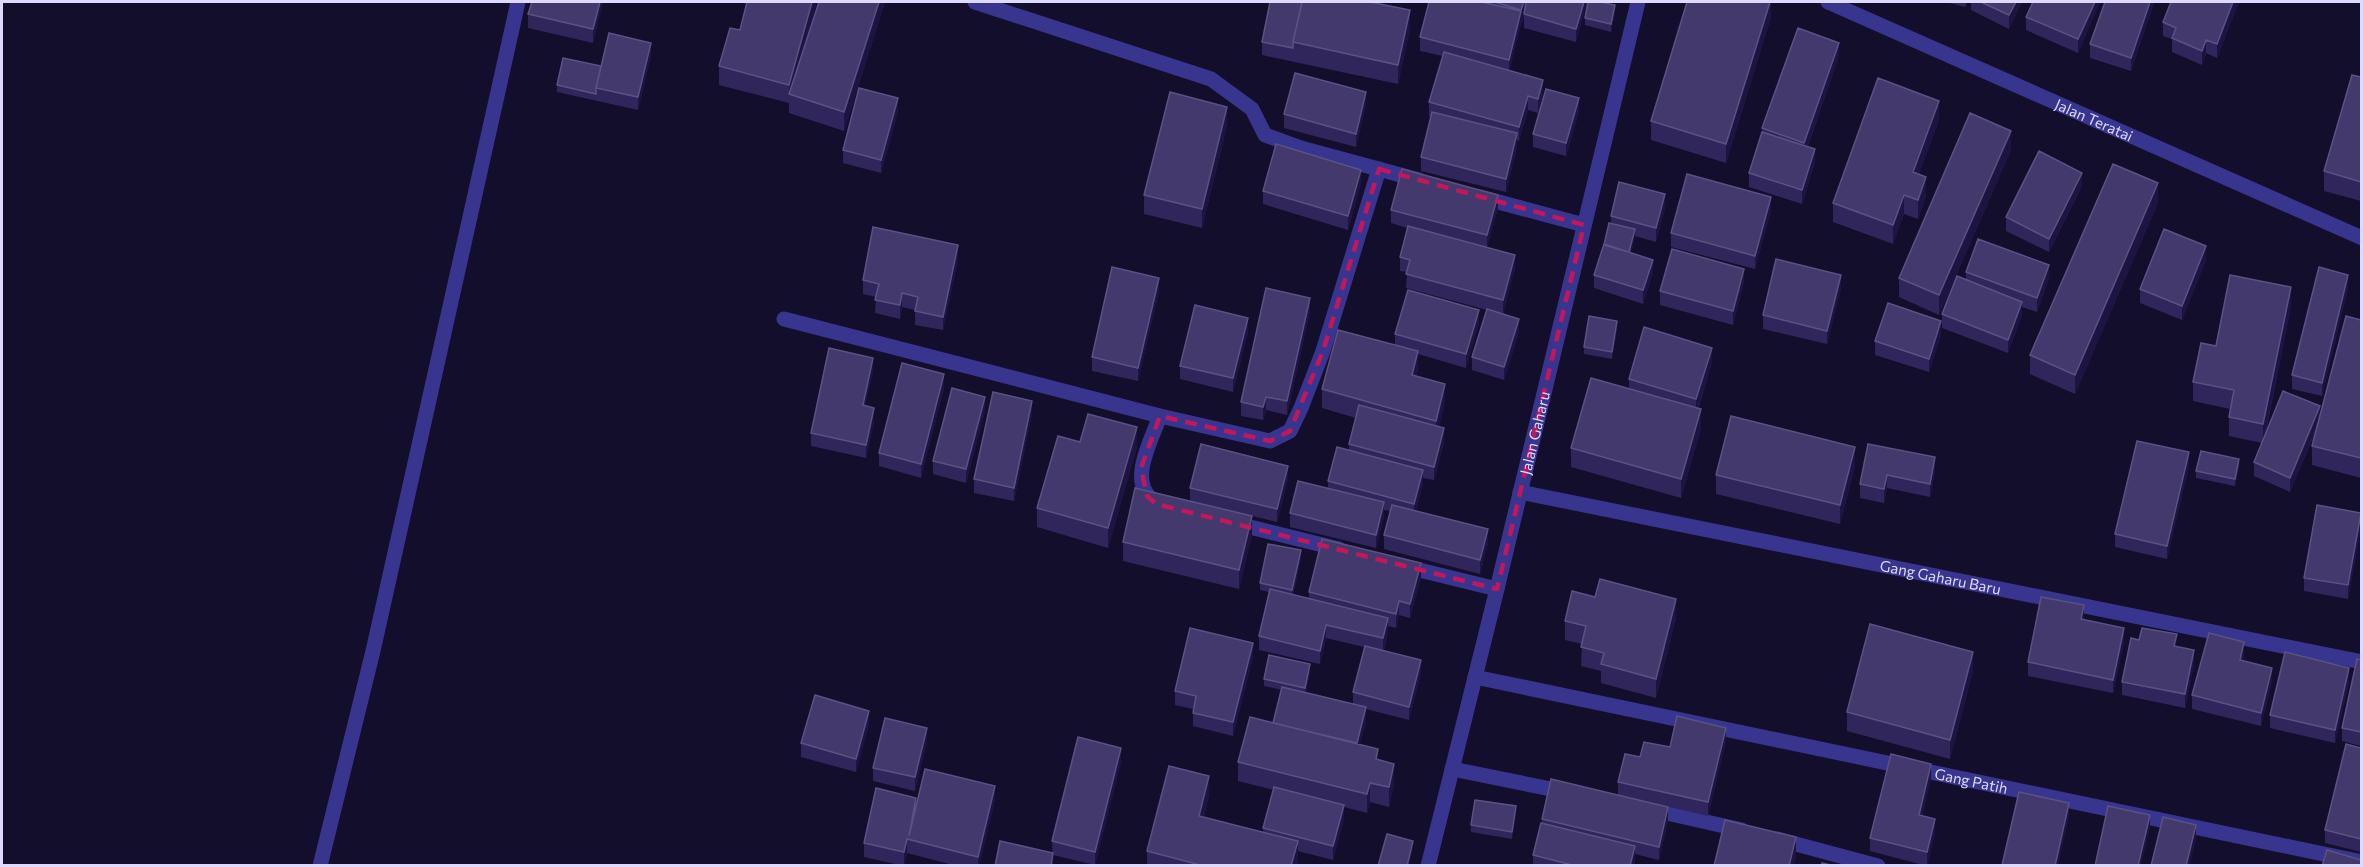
<svg xmlns="http://www.w3.org/2000/svg" width="2363" height="867" font-family="Commissioner,sans-serif">
<rect width="100%" height="100%" fill="#130e2c"/>
<g fill="none" stroke-linecap="round" stroke-linejoin="round">
<!-- street -->
<g stroke="#38358f" stroke-width="15">
<path d="M975,2L1211,79L1252,109L1265,135L1301,148L1419,180"/>
<path id="s1" d="M1828,2L2362,238"/>
<path d="M1480,197L1584,225"/>
<path d="M784,319L1160,416L1270,441L1290,431L1301,408L1323,351L1379,169"/>
<path id="s2" d="M1520,492L2362,662"/>
<path d="M1159,504C1124,487 1151,442 1160,416"/>
<path d="M1234,523L1339,549"/>
<path d="M1403,566L1497,589"/>
<path id="s3" d="M1475,677L2362,862"/>
<path d="M1452,769L1566,792"/>
<path d="M1649,809L1742,830"/>
<path d="M1777,839L1878,866"/>
<path d="M320,866L373,651L518,2"/>
<path id="s4" d="M1428,866L1497,589L1638,2"/>
</g>
</g>
<!-- wall -->
<path fill="#30265b" d="M603,2L593,43L528,28V14Z
M885,2L844,131L789,113V103L719,85V66L806,44Z
M1429,2H1587L1576,42L1524,28V17L1521,24L1509,71L1543,94L1538,113L1528,110L1519,141L1517,140V147L1506,192L1421,171V157L1431,116H1429V102L1443,56L1420,51V37Z
M1771,2V17L1726,163L1651,140V121Z
M1946,2H1967L1965,7Z
M1971,2H2022L2009,29L1971,10Z
M2100,2L2078,53L2026,30V17Z
M2154,2L2131,71L2090,58V44Z
M2239,2L2217,58L2206,53L2202,65L2172,52V39L2163,36V22Z
M1615,12L1611,32L1585,25V18Z
M1410,29L1398,84L1262,55V42Z
M651,56L638,110L557,92V85L601,66Z
M1839,56L1808,146L1815,162L1802,204L1749,187V173L1762,132V128Z
M2361,77V201L2324,191V171Z
M1366,105L1356,147L1284,128V114Z
M898,112L881,173L843,163V150Z
M1579,112L1566,156L1533,147V134Z
M1939,120L1919,174L1926,196L1918,219L1904,214L1893,244L1833,222V203Z
M1227,126L1202,228L1144,214V195Z
M2011,150L1939,315L1899,297V278Z
M1361,183L1348,230L1263,204V191Z
M2082,186L2049,252L2006,231V217Z
M2158,203L2075,394L2030,374V355Z
M1498,208L1487,248L1515,268L1503,314L1519,332L1504,380L1472,370V357L1487,310L1406,288L1407,272L1400,271V257L1407,228L1391,223V210Z
M1665,208L1656,242L1635,236L1631,253L1653,273L1643,304L1594,288V275L1604,245L1611,223V216Z
M1771,210L1755,269L1671,247V233Z
M958,259L943,330L915,325V310L902,307L900,319L875,313L876,297L863,294V280Z
M2206,260L2182,320L2140,303V289Z
M1966,272L2049,279L2037,312L2022,307V315L2008,353L1942,328V314L1966,280Z
M1744,282L1733,325L1660,305V291Z
M1841,288L1827,344L1763,329V315Z
M2348,288L2322,396L2292,389V375Z
M1159,291L1138,381L1092,371V357Z
M2291,306L2265,436L2320,414L2361,320V478L2312,465V446L2317,428L2290,492L2254,476V462L2262,443L2229,436V417L2230,409L2193,401V382L2216,346Z
M1310,311L1287,415L1266,410L1263,420L1241,416V402Z
M1479,323L1466,368L1418,354V370L1416,376L1445,403L1439,427L1444,442L1434,480L1423,478V483L1416,511L1488,543L1480,574L1384,549V535L1390,511L1384,510V516L1376,548L1290,527V513L1328,488V481L1349,450V444L1356,418L1322,408V389L1395,345V334Z
M1617,329L1612,359L1584,354V347Z
M1248,332L1233,392L1180,379V366Z
M1941,335L1929,372L1875,355V341Z
M1712,362L1698,409L1701,429L1681,498L1571,467V448L1629,389V379Z
M873,371L865,406L874,421L866,458L811,446V433Z
M944,388L921,478L879,466V453Z
M985,411L966,483L933,474V461Z
M1032,414L1014,501L974,493V479Z
M1080,442L1137,447L1108,548L1037,527V508Z
M1935,457V471L1930,497L1887,488L1884,503L1860,498V484Z
M1855,466L1840,524L1716,494V475Z
M2189,466L2167,559L2115,547V534Z
M2239,466L2235,486L2196,478V471Z
M1288,479L1277,522L1252,516V535L1239,589L1123,561V542L1190,501V488Z
M2361,527L2348,599L2304,591V578Z
M1301,557L1293,595L1309,598V592L1421,577L1410,618L1399,615L1396,628L1388,626V631L1384,650L1421,673L1409,720L1366,709V721L1360,744L1378,760L1394,783L1389,807L1370,802L1367,813L1344,807V819L1333,860L1298,851V860L1296,866H1147V851L1209,795L1204,817L1263,832V828L1274,790L1238,781V762L1273,723L1282,690L1264,686V679L1310,671L1306,692L1353,704V692L1364,647L1326,638L1320,664L1259,650V636L1269,592L1260,590V583Z
M1676,618L1656,698L1601,683V671L1581,666L1582,644L1565,640V621Z
M2083,620L2124,642L2113,693L2028,676V662Z
M2177,646L2194,664L2185,708L2122,695V682Z
M2244,656L2243,661L2272,682L2261,726L2192,709V695Z
M1253,657L1233,736L1193,726V709L1175,705V691Z
M2361,660V746L2342,741V728Z
M1973,671L1950,759L1847,731V712Z
M2349,682L2335,743L2270,728V715Z
M869,724L856,772L801,757V743Z
M1726,741L1708,816L1618,795V782L1640,757L1670,747Z
M927,742L915,791L873,781V768Z
M2361,748V852L2325,843V830Z
M1121,762L1095,865L1053,855V866L1052,841Z
M1931,778L1922,816L1935,833L1927,866L1870,851V838Z
M995,800L979,866H957L907,853L904,866L864,857V843L916,806Z
M1516,813L1512,839L1471,832V825Z
M1542,819L1668,821L1659,860L1635,854L1634,866H1533V855L1542,823Z"/>
<!-- shaded-wall -->
<path fill="#1d1441" d="M600,2H603L593,43V29Z
M812,2H817L792,95L789,94V104V85Z
M879,2H885L844,131V112Z
M1524,2H1529L1524,14V17L1521,24V10Z
M1584,2H1587V4L1576,42V29Z
M1770,2H1771V17L1726,163V144Z
M2016,2H2022L2009,29V15Z
M2095,2H2100V3L2078,53V39Z
M2150,2H2154L2131,71V58Z
M2233,2H2239L2217,58V44Z
M1615,5V12L1611,32V24Z
M1410,10V29L1398,84V65Z
M1521,11V25L1509,73V60Z
M2206,40V53L2202,65V51Z
M651,43V56L638,110V97Z
M1839,43V56L1804,156V143Z
M1543,80V94L1538,113V99Z
M1366,92V105L1356,147V134Z
M1528,96V110L1519,141V127Z
M898,98V112L881,173V160Z
M1579,98V112L1566,156V143Z
M1939,101V120L1913,191V172Z
M1227,107V126L1202,228V209Z
M2011,131V150L1939,315V295Z
M1517,133V147L1506,192V179Z
M1815,149V162L1802,204V190Z
M1361,170V183L1348,230V216Z
M2082,173V186L2049,252V239Z
M1926,177V196L1918,219V200Z
M2158,183V203L2075,394V375Z
M1665,194V208L1656,242V228Z
M1498,195V208L1487,249V235Z
M1904,195V214L1893,244V225Z
M1771,197V210L1755,269V256Z
M1635,229V236L1629,262V255Z
M958,245V259L943,330V317Z
M2206,246V260L2182,320V306Z
M1515,255V268L1503,314V300Z
M1653,260V273L1643,304V290Z
M2049,265V279L2037,312V298Z
M1744,269V282L1733,325V311Z
M1841,275V288L1827,344V331Z
M2348,275V288L2322,396V383Z
M1159,278V291L1138,381V368Z
M2291,287V306L2263,443V424Z
M902,293V307L900,319V305Z
M1310,298V311L1287,415V401Z
M2022,302V315L2008,353V340Z
M1479,310V323L1466,368V354Z
M1248,318V332L1233,392V378Z
M1519,319V332L1504,380V367Z
M1617,321V329L1612,359V352Z
M1941,321V335L1929,372V359Z
M1712,348V362L1696,413V399Z
M1418,351V370L1412,394V375Z
M873,358V371L863,419V405Z
M944,374V388L921,478V464Z
M1445,384V403L1436,440V421Z
M985,397V411L966,483V469Z
M1266,397V410L1263,420V407Z
M1032,401V414L1014,501V488Z
M2320,406V419L2290,492V478Z
M874,408V421L866,458V445Z
M1701,409V429L1681,498V479Z
M1137,427V447L1108,548V528Z
M1444,428V442L1434,480V467Z
M1855,447V466L1840,524V505Z
M2189,452V466L2167,559V546Z
M1935,457V471L1930,497V484Z
M2239,459V466L2235,486V479Z
M1288,466V479L1277,522V509Z
M1423,470V483L1414,518V504Z
M1887,475V488L1884,503V489Z
M1384,502V516L1376,548V535Z
M2361,513V527L2348,599V585Z
M1252,516V535L1239,589V570Z
M1488,529V543L1480,574V560Z
M1301,550V557L1292,597V590Z
M1421,563V577L1410,618V604Z
M1676,599V618L1656,698V679Z
M1399,601V615L1396,628V614Z
M2084,605V619L2081,633V619Z
M1388,618V631L1383,652V638Z
M1326,625V638L1320,664V651Z
M2124,628V642L2113,693V680Z
M2244,642V656L2240,674V660Z
M1253,643V657L1233,736V722Z
M2194,650V664L2185,708V694Z
M1973,652V671L1950,759V740Z
M1421,660V673L1409,720V707Z
M1310,664V671L1305,695V688Z
M2272,668V682L2261,726V713Z
M2349,668V682L2335,743V730Z
M1366,707V721L1357,757V743Z
M869,711V724L856,772V759Z
M927,728V742L915,791V777Z
M1726,728V741L1708,816V802Z
M1121,748V762L1095,865V852Z
M1394,764V783L1389,807V787Z
M1931,764V778L1919,829V815Z
M1209,776V795L1199,835V816Z
M1370,783V802L1367,813V794Z
M995,786V800L979,866H978V857Z
M2069,803V817L2058,866H2055Z
M1344,805V819L1333,860V846Z
M1516,806V813L1512,839V832Z
M1668,807V821L1659,860V847Z
M2150,815V828L2141,866H2138Z
M1935,819V833L1927,866V852Z
M2196,825V839L2190,866H2186Z
M1796,837V857L1794,866H1789Z
M907,839V853L904,866V852Z
M1298,841V860L1296,866H1291Z
M1413,841V848L1409,866H1407Z
M1635,846V860L1634,866H1630Z
M1053,853V866H1051Z"/>
<!-- building -->
<path fill="#43396d" stroke="#5b5284" stroke-width="1.5" d="M532,2H600L593,29L528,14Z
M747,2H812L789,85L719,66L730,28L740,30Z
M819,2H879L844,112L789,94Z
M1270,2H1302L1293,42V48L1262,42Z
M1302,2H1370L1410,10L1398,65L1293,42Z
M1429,2H1482L1521,11L1509,60L1420,37Z
M1494,2H1524L1521,10Z
M1526,2H1584L1576,29L1524,14Z
M1588,2H1600L1615,5L1611,24L1585,18Z
M1687,2H1770L1726,144L1651,121Z
M1981,2H2016L2009,15Z
M2033,2H2095L2078,39L2026,17Z
M2105,2H2150L2131,58L2090,44Z
M2171,2H2233L2217,44L2206,40L2202,51L2172,38L2176,28L2163,22Z
M1798,28L1839,43L1804,143L1762,128Z
M609,33L651,43L638,97L596,88Z
M1444,52L1543,80L1538,99L1528,96L1519,127L1429,102Z
M563,58L601,66L596,88V94L557,85Z
M1295,73L1366,92L1356,134L1284,114Z
M2352,75L2361,77V182L2324,171Z
M1878,78L1939,101L1913,172L1926,177L1918,200L1904,195L1893,225L1833,203Z
M859,88L898,98L881,160L843,150Z
M1546,89L1579,98L1566,143L1533,134Z
M1170,92L1227,107L1202,209L1144,195Z
M1432,112L1517,133L1506,179L1421,157Z
M1970,113L2011,131L1939,295L1899,278Z
M1762,132L1815,149L1802,190L1749,173Z
M1276,144L1361,170L1348,216L1263,191Z
M2039,151L2082,173L2049,239L2006,217Z
M2113,164L2158,183L2075,375L2030,355Z
M1402,169L1498,195L1487,235L1391,210Z
M1687,174L1771,197L1755,256L1671,233Z
M1619,182L1665,194L1656,228L1611,216Z
M1609,223L1635,229L1629,252L1604,245Z
M1408,226L1515,255L1503,300L1406,274L1410,260L1400,257Z
M873,227L958,245L943,317L915,311L918,297L902,293L900,305L875,300L879,284L863,280Z
M2164,229L2206,246L2182,306L2140,289Z
M1978,239L2049,265L2037,298L1966,272Z
M1604,244L1653,260L1643,290L1594,275Z
M1672,249L1744,269L1733,311L1660,291Z
M1776,259L1841,275L1827,331L1763,315Z
M1112,267L1159,278L1138,368L1092,357Z
M2319,267L2348,275L2322,383L2292,375Z
M2230,275L2291,287L2263,424L2229,417L2234,390L2193,382L2201,343L2216,346Z
M1957,276L2022,302L2008,340L1942,314Z
M1266,288L1310,298L1287,401L1266,397L1263,407L1241,402Z
M1408,290L1479,310L1466,354L1395,334Z
M1888,303L1941,321L1929,359L1875,341Z
M1195,305L1248,318L1233,378L1180,366Z
M1487,309L1519,319L1504,367L1472,357Z
M1589,316L1617,321L1612,352L1584,347Z
M2346,316L2361,320V458L2312,446Z
M1644,327L1712,348L1696,399L1629,379Z
M1338,330L1418,351L1412,375L1445,384L1436,421L1322,389Z
M829,348L873,358L863,405L874,408L866,445L811,433Z
M902,363L944,374L921,464L879,453Z
M1591,378L1701,409L1681,479L1571,448Z
M952,388L985,397L966,469L933,461Z
M2283,391L2320,406L2290,478L2254,462Z
M993,392L1032,401L1014,488L974,479Z
M1359,405L1444,428L1434,467L1349,444Z
M1088,414L1137,427L1108,528L1037,508L1058,436L1080,442Z
M1731,416L1855,447L1840,505L1716,475Z
M2137,441L2189,452L2167,546L2115,534Z
M1201,444L1288,466L1277,509L1190,488Z
M1868,444L1935,457L1930,484L1887,475L1884,489L1860,484Z
M1337,447L1423,470L1414,504L1328,481Z
M2201,451L2239,459L2235,479L2196,471Z
M1298,481L1384,502L1376,535L1290,513Z
M1135,488L1252,516L1239,570L1123,542Z
M1392,505L1488,529L1480,560L1384,535Z
M2317,505L2361,513L2348,585L2304,578Z
M1322,539L1421,563L1410,604L1399,601L1396,614L1309,592Z
M1268,544L1301,550L1292,590L1260,583Z
M1600,579L1676,599L1656,679L1601,664L1604,653L1581,647L1586,626L1565,621L1572,591L1595,597Z
M1270,589L1388,618L1383,638L1326,625L1320,651L1259,636Z
M2041,597L2084,605L2081,619L2124,628L2113,680L2028,662Z
M1870,624L1973,652L1950,740L1847,712Z
M1190,628L1253,643L1233,722L1193,713L1196,696L1175,691Z
M2142,628L2177,634L2174,646L2194,650L2185,694L2122,682L2131,638L2139,640Z
M2209,633L2244,642L2240,660L2272,668L2261,713L2192,695Z
M1365,646L1421,660L1409,707L1353,692Z
M2285,652L2349,668L2335,730L2270,715Z
M1269,655L1310,664L1305,688L1264,679Z
M2357,659L2361,660V732L2342,728Z
M1282,687L1366,707L1357,743L1273,723Z
M815,695L869,711L856,759L801,743Z
M1677,716L1726,728L1708,802L1618,782L1625,754L1640,757L1644,742L1670,747Z
M1250,717L1378,749L1376,759L1394,764L1389,787L1370,783L1367,794L1238,762Z
M885,718L927,728L915,777L873,768Z
M1078,737L1121,748L1095,852L1052,841Z
M2346,744L2361,748V839L2325,830Z
M1891,754L1931,764L1919,815L1935,819L1927,852L1870,838Z
M1169,766L1209,776L1199,816L1298,841L1291,866H1204L1147,851Z
M925,769L995,786L978,857L907,839L904,852L864,843L876,788L916,798L909,836Z
M1551,779L1668,807L1659,847L1542,819Z
M1274,787L1344,805L1333,846L1263,828Z
M2019,792L2069,803L2055,866L2002,865Z
M1475,800L1516,806L1512,832L1471,825Z
M2108,806L2150,815L2138,866H2095Z
M2163,817L2196,825L2186,866H2151Z
M1725,820L1796,837L1789,866H1714Z
M1541,823L1635,846L1630,866H1576L1533,855Z
M1387,834L1413,841L1407,866H1378Z
M1000,841L1053,853L1051,866H995Z
M2327,850L2361,860V866H2322Z
M1822,863L1835,866H1821Z"/>
<!-- marked area -->
<path fill="none" stroke="#c2185b" stroke-width="4.5" stroke-dasharray="12 8" stroke-linejoin="round" d="M1379,169L1584,225L1497,589L1156,504L1147,496L1141,468L1160,416L1270,441L1290,431L1323,351Z"/>
<g text-anchor="middle" dominant-baseline="central" stroke-width="4.5" stroke-linejoin="round" paint-order="stroke">
<!-- street labels -->
<g font-size="15" fill="#ddd9ff" stroke="#130e2c">
<text stroke="none"><textPath href="#s1" startOffset="291">Jalan Teratai</textPath></text>
<text stroke="none"><textPath href="#s4" startOffset="446">Jalan Gaharu</textPath></text>
<text stroke="none"><textPath href="#s2" startOffset="429">Gang Gaharu Baru</textPath></text>
<text stroke="none"><textPath href="#s3" startOffset="507">Gang Patih</textPath></text>
</g>
</g>
<!-- border -->
<rect width="2363" height="867" fill="none" stroke="#ddd9ff" stroke-width="6"/>
</svg>
